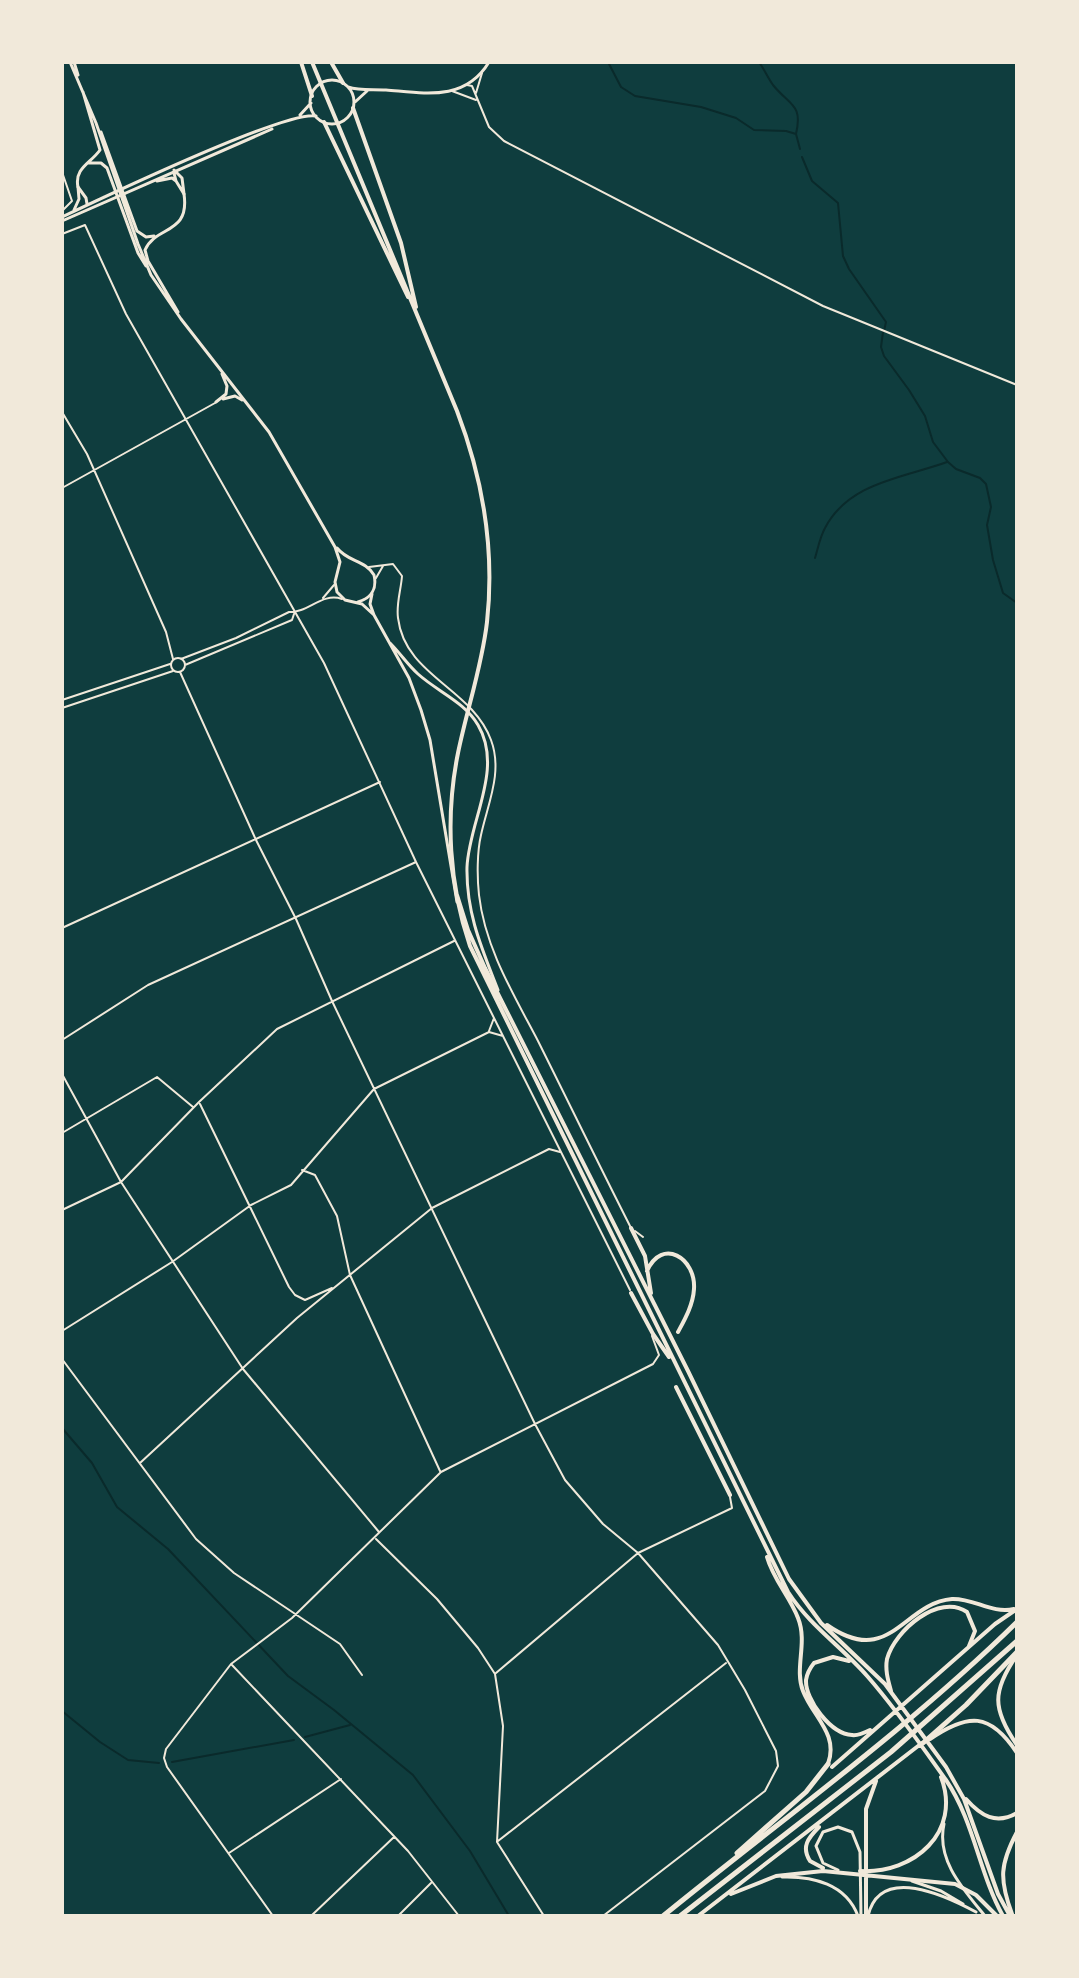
<svg xmlns="http://www.w3.org/2000/svg" width="1079" height="1978" font-family="'Nunito Sans',sans-serif">
<rect width="100%" height="100%" fill="#0f3d3e"/>
<g fill="none" stroke-linecap="round" stroke-linejoin="round">
<!-- stream -->
<path stroke="#0a2a2b" stroke-width="2" d="M608,62L621,87L635,96L701,107L736,118L754,130L786,131L796,134L800,149
M759,62C764,69 768,78 773,85C790,106 803,104 796,134
M802,157L812,181L838,203L843,256L849,269L886,322L884,331
M883,332L881,347L884,356L909,390L925,416L933,442L948,462L956,469L980,478L986,484L991,507L987,525L993,560L1003,593L1017,603
M815,558C818,548 820,537 825,528C849,482 903,478 947,462
M62,1428L92,1463L117,1507L168,1549L288,1676L334,1710L413,1775L470,1851L509,1916
M62,1711L100,1742L128,1760L159,1763
M305,1737L350,1725
M172,1762L294,1740"/>
<!-- minor -->
<path stroke="#f1e9da" stroke-width="2" d="M467,85L472,86L489,127L504,141L823,306L1017,385
M452,91L476,100
M476,93L482,73
M62,172L72,201L62,211
M62,234L85,225L126,314L324,663L416,862L630,1290
M62,412L87,454L166,632L173,659
M62,488L215,403
M369,567L393,564L402,576C401,590 396,604 398,618C405,676 472,688 491,740C503,772 488,803 481,835C477,852 477,877 479,895C485,948 514,995 538,1041C569,1103 599,1165 630,1226
M376,578L383,566
M323,598L334,585
M171 665a7 7 0 1 1 14 0a7 7 0 1 1-14 0Z
M181,659L236,638L289,612C308,613 322,592 342,599
M185,665L292,620L294,614
M180,672L256,840L296,919L332,1001L535,1424L565,1480L603,1524L638,1553L718,1645L745,1690L776,1751L778,1766L765,1791L603,1916
M62,700L170,664
M62,708L173,671
M62,928L380,782
M489,1031L494,1018
M62,1040L148,985L416,862
M62,1074L121,1182L243,1369L379,1532
M200,1104L289,1287L295,1295L305,1300L332,1288
M62,1133L157,1077L193,1107
M302,1170L315,1175L337,1216L350,1275L440,1471
M62,1210L121,1182L199,1102L277,1029L454,941
M635,1231L643,1237
M62,1331L172,1262L251,1205L291,1185L374,1089L489,1032L503,1036
M62,1359L196,1539L234,1573L340,1644L362,1675
M140,1463L297,1318L432,1208L549,1149L560,1152
M376,1539L437,1599L478,1648L495,1674L503,1726L497,1842L544,1916
M232,1665L408,1851L459,1916
M496,1673L638,1553L732,1508L730,1497
M498,1841L726,1663
M229,1853L341,1779
M273,1916L167,1767L164,1758L166,1749L231,1664L292,1618L441,1472L653,1364L659,1355L652,1336
M311,1916L394,1837
M398,1916L431,1883"/>
<!-- tertiary -->
<path stroke="#f1e9da" stroke-width="3" d="M70,62L96,123L138,244L151,275L181,319L269,432L335,547L340,562L335,582L337,592L345,600L362,604L374,615
M74,62L78,75
M101,132L137,231L146,237L154,236
M88,163H101L107,168L138,253L146,266
M78,187C74,168 91,163 100,150L83,92
M178,312L148,261L145,250C156,225 190,235 184,194
M223,399L235,396L242,400
M216,402L226,394L227,386L222,374
M337,548C348,562 365,560 374,575C377,588 372,598 358,602
M372,594L370,604L374,615L409,678L421,710L430,740L457,902
M390,643C400,653 408,665 418,674C438,692 465,702 478,725C504,769 469,821 467,867C466,913 482,949 498,990
M944,1824C936,1860 963,1889 985,1916
M838,1870L823,1863L816,1846L823,1832L838,1827L852,1832L860,1852L861,1916
M782,1877C813,1876 846,1884 858,1916
M912,1881L941,1891L963,1904
M868,1916C880,1864 946,1896 976,1912"/>
<!-- secondary -->
<path stroke="#f1e9da" stroke-width="3" d="M310 102a22 22 0 1 1 44 0a22 22 0 1 1-44 0Z
M348,87C360,91 373,89 386,90C424,93 465,102 489,62
M355,102L367,91
M300,115L311,103
M174,170L182,178L184,194
M174,173L176,181L184,194
M157,181L172,178L176,181
M78,187L86,198L87,204
M74,210L79,199L78,187
M62,217C100,199 287,110 316,116
M62,221L272,129"/>
<!-- trunk -->
<path stroke="#f1e9da" stroke-width="4" d="M301,62L312,96
M312,62L457,411C483,479 495,549 487,622C482,666 467,709 458,753C445,817 449,885 470,946L788,1592C810,1626 842,1647 868,1677C896,1709 921,1745 946,1780C974,1821 979,1873 1003,1916
M331,62L343,83
M353,108L401,243L416,307
M324,122L408,297
M457,895L468,930L485,968L688,1371L789,1579L821,1623L885,1684L946,1767L964,1799L998,1894L1010,1916
M631,1228L645,1256L651,1293
M647,1271C662,1237 696,1258 694,1289C693,1305 685,1319 678,1332
M631,1293L653,1334L669,1357
M676,1387L730,1495
M767,1557C773,1579 790,1597 798,1618C808,1643 794,1668 803,1691C813,1717 839,1734 828,1764
M827,1625C890,1669 903,1603 952,1599C974,1598 991,1614 1014,1609
M1017,1655C992,1691 992,1709 1017,1745
M849,1661L833,1657L814,1663C810,1668 807,1673 806,1680C805,1700 831,1734 852,1735C858,1736 864,1733 870,1730
M891,1691C888,1680 885,1670 887,1659C895,1630 939,1593 967,1612L975,1631L969,1646
M930,1739C968,1713 990,1712 1017,1753
M832,1767L995,1624L1017,1609
M966,1799C981,1816 996,1825 1017,1813
M819,1827C808,1838 801,1847 810,1861L823,1868
M860,1871C914,1874 962,1832 941,1777
M731,1894L776,1876L823,1871L955,1884L976,1895L997,1916
M1012,1914C999,1879 1000,1864 1017,1832
M698,1916L922,1743
M866,1916V1809L876,1781"/>
<!-- motorway -->
<path stroke="#f1e9da" stroke-width="5" d="M923,1743L966,1705L1017,1652
M737,1853L806,1792L828,1764
M663,1916C782,1819 907,1730 1017,1622
M680,1916L891,1752L1017,1641"/>
</g>
<!-- border -->
<rect width="1079" height="1978" fill="none" stroke="#f1e9da" stroke-width="128"/>
</svg>
